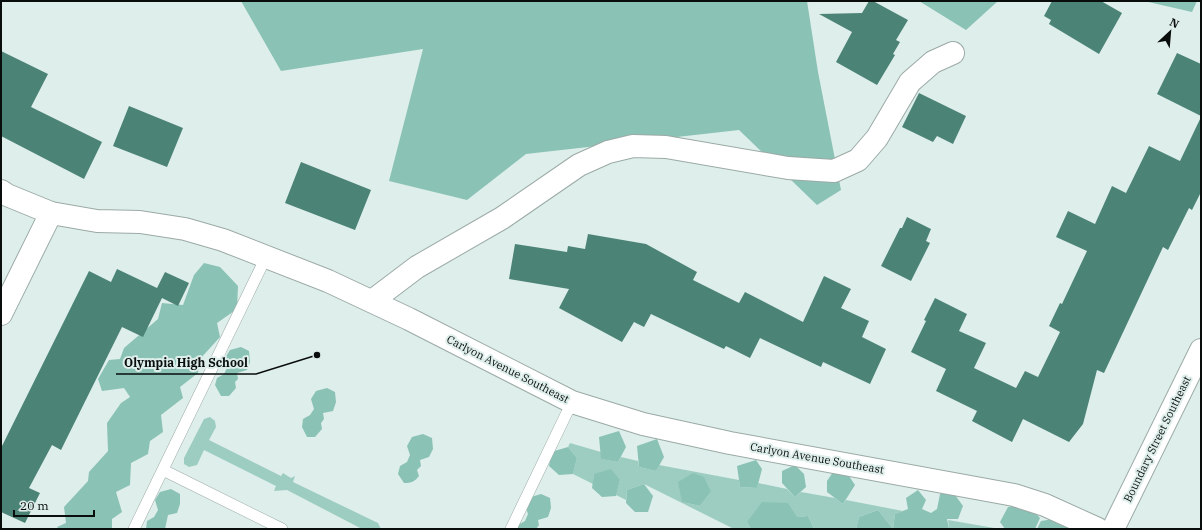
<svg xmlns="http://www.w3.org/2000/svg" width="1202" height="530" font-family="'IBM Plex Serif',serif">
<rect width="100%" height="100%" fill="#deeeea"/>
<!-- green -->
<path fill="#9dcdc1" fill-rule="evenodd" d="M210,417L215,421L216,427L209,440L281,476L283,473L291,478L295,476L293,482L378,523L381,529H385H362L287,490L274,491L276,486L204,450L197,465L189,467L184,464V458L204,419Z
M570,443L601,452L602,459L618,462L621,457L638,461L639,467L656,471L659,465L739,480L740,487L757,488L758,483L787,489L795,497L801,492L835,498L843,504L846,500L903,511L895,514L893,529L878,510L859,517L856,529H814L808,516L747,522L751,529H734L644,484L627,490L626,500L616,495L620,480L594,474L593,484L573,474L577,458L568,447ZM711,492L700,506L682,502Z
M948,520L1000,529H949Z"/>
<!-- forest -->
<path fill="#8ac2b5" d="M241,1H807L818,72L841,190L817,205L739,130L526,154L467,200L389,181L423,49L281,71Z
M919,1H998L966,30Z
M1144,1H1197L1192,12Z
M204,263L220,267L238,286L237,309L217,323L220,337L200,359L198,373L180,387L183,398L161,415L163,432L150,441L148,454L131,463L130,485L116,492L122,512L112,519V529H59L57,527L66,523L64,507L88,481L89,472L108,451L107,423L121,403L130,397L124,388L102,391L98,379L109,360L120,359L124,348L158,319L162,303L183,305L194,275Z
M241,347L249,351L250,362L247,370L237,373L238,379L235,382L236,388L229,396H221L215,385L217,378L224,374L227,368L225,358L230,350Z
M327,388L335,392L336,402L333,411L323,413L324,419L321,423L322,429L315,437H307L302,427L303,419L310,415L314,409L311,399L316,391Z
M619,431L626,447L618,462L601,459L599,437Z
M423,434L432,438L433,449L429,457L420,460L421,466L417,470L419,476C414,482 412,483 404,483L398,474L400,466L407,462L410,455L407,446L412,437Z
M657,439L664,457L656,471L639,467L637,446Z
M568,447L577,458L573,474L559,475L549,466L551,452Z
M756,460L762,469L757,488L740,487L737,466Z
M795,465L804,474L806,487L795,497L782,483V471Z
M611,469L620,480L616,496L602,497L592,488L594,474Z
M845,470L855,485L843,504L827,492V481L833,472Z
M693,473L704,477L711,492L700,506L682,502L678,482Z
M644,484L653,496L648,512H635L626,503L627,490Z
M171,489L180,494V504L177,513L168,515L165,529H146L147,521L154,517L158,510L155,500L160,492Z
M918,490L926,500L922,509L931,513L937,509L940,494L953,492L963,506L958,519H947L949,529H856L859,517L878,510L893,529L895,514L908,509L906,498Z
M541,494L550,498L551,508L548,517L538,520L539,525L536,529H517L518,525L525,521L528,514L525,505L531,497Z
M762,502L788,503L797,517L808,516L814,529H751L747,522Z
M1027,504L1040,518L1035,529H1005L1000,522L1008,507Z
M1060,518L1069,529H1037L1041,521Z"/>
<!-- building -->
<path fill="#4c8377" d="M869,1H873L908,20L896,40L900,42L893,54L895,55L877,85L836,62L852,32L819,14L862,13Z
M1052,1H1101L1122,13L1099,54L1049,24L1051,20L1044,16Z
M1,51L48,74L31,107L102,142L84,179L1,136Z
M1177,53L1201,64V116L1157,94Z
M919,93L966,116L953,144L937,136L933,142L902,127Z
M129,106L183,128L167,167L113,146Z
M1201,117V192L1192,210L1189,208L1168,250L1163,247L1104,373L1097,370L1083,424L1069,442L1023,419L1012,442L972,421L977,411L936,391L946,369L911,352L926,321L924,320L935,298L967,314L959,331L986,343L974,368L1016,388L1025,371L1038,377L1060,332L1049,326L1060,303L1062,304L1087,251L1056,237L1068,211L1095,224L1112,186L1126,193L1149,146L1180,161Z
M301,162L371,190L355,230L285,203Z
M907,217L931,229L926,241L930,243L911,281L881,266L900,228H902Z
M588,234L646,244L697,272L693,280L739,303L745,292L803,322L824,276L851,289L841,308L869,321L862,337L886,349L870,384L823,362L821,367L760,338L750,358L726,346L724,349L651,314L644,327L634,322L622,342L559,308L569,289L509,279L515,244L567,252L568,246L585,249Z
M117,269L157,288L165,272L189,283L178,306L162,298L143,337L122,327L61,450L52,445L29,488L40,493L25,523L1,512V448L89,271L111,282Z"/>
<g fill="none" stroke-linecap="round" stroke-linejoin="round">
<defs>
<path id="service" d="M163,470L282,529
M134,529L266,257
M511,529L572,402"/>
<path id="minor" d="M372,301L417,267L502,218L579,165L608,152L633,146L666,147L788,168L834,171L858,160L877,138L910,82L933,62L953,53
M1,314L51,213
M1113,529L1201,350"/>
<path id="tertiary" d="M1,191L7,195L51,213L97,221L140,222L185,229L223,240L328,281L409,319L572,402L643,424L730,443L1014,495L1045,505L1098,529"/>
</defs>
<!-- service casing -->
<use href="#service" stroke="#9baaa6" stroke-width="12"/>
<!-- minor casing -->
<use href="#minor" stroke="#9baaa6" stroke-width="24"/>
<!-- tertiary casing -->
<use href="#tertiary" stroke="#9baaa6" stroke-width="24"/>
<!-- service -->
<use href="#service" stroke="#fff" stroke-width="11"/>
<!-- minor -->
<use href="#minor" stroke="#fff" stroke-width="22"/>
<!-- tertiary -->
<use href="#tertiary" stroke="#fff" stroke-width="22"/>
</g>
<g text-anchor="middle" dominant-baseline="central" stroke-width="4" stroke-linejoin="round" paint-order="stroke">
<!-- street labels -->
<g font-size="11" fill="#090e0d" stroke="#deeeea">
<text transform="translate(508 369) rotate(27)">Carlyon Avenue Southeast</text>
<text transform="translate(1157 439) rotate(-64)">Boundary Street Southeast</text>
<text transform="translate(817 458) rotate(10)">Carlyon Avenue Southeast</text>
</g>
</g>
<!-- callouts -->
<path fill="none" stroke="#090e0d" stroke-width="1.5" d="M317 355L256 374H116"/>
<circle fill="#090e0d" stroke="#deeeea" stroke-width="1.5" cx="317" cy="355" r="4"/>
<g font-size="12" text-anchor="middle" font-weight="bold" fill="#090e0d" stroke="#deeeea" stroke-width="4" stroke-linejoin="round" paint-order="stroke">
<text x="186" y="367">Olympia High School</text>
</g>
<!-- border -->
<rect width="1202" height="530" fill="none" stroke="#090e0d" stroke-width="4"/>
<!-- north arrow -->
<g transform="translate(1170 32) rotate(26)" stroke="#deeeea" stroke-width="3" paint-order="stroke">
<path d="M0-3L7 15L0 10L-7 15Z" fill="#090e0d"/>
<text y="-6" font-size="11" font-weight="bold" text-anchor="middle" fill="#090e0d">N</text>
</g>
<!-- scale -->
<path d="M14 510v6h80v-6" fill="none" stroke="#090e0d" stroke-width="2"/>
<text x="20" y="510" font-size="12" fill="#090e0d" stroke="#deeeea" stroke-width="3" paint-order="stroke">20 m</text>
</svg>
